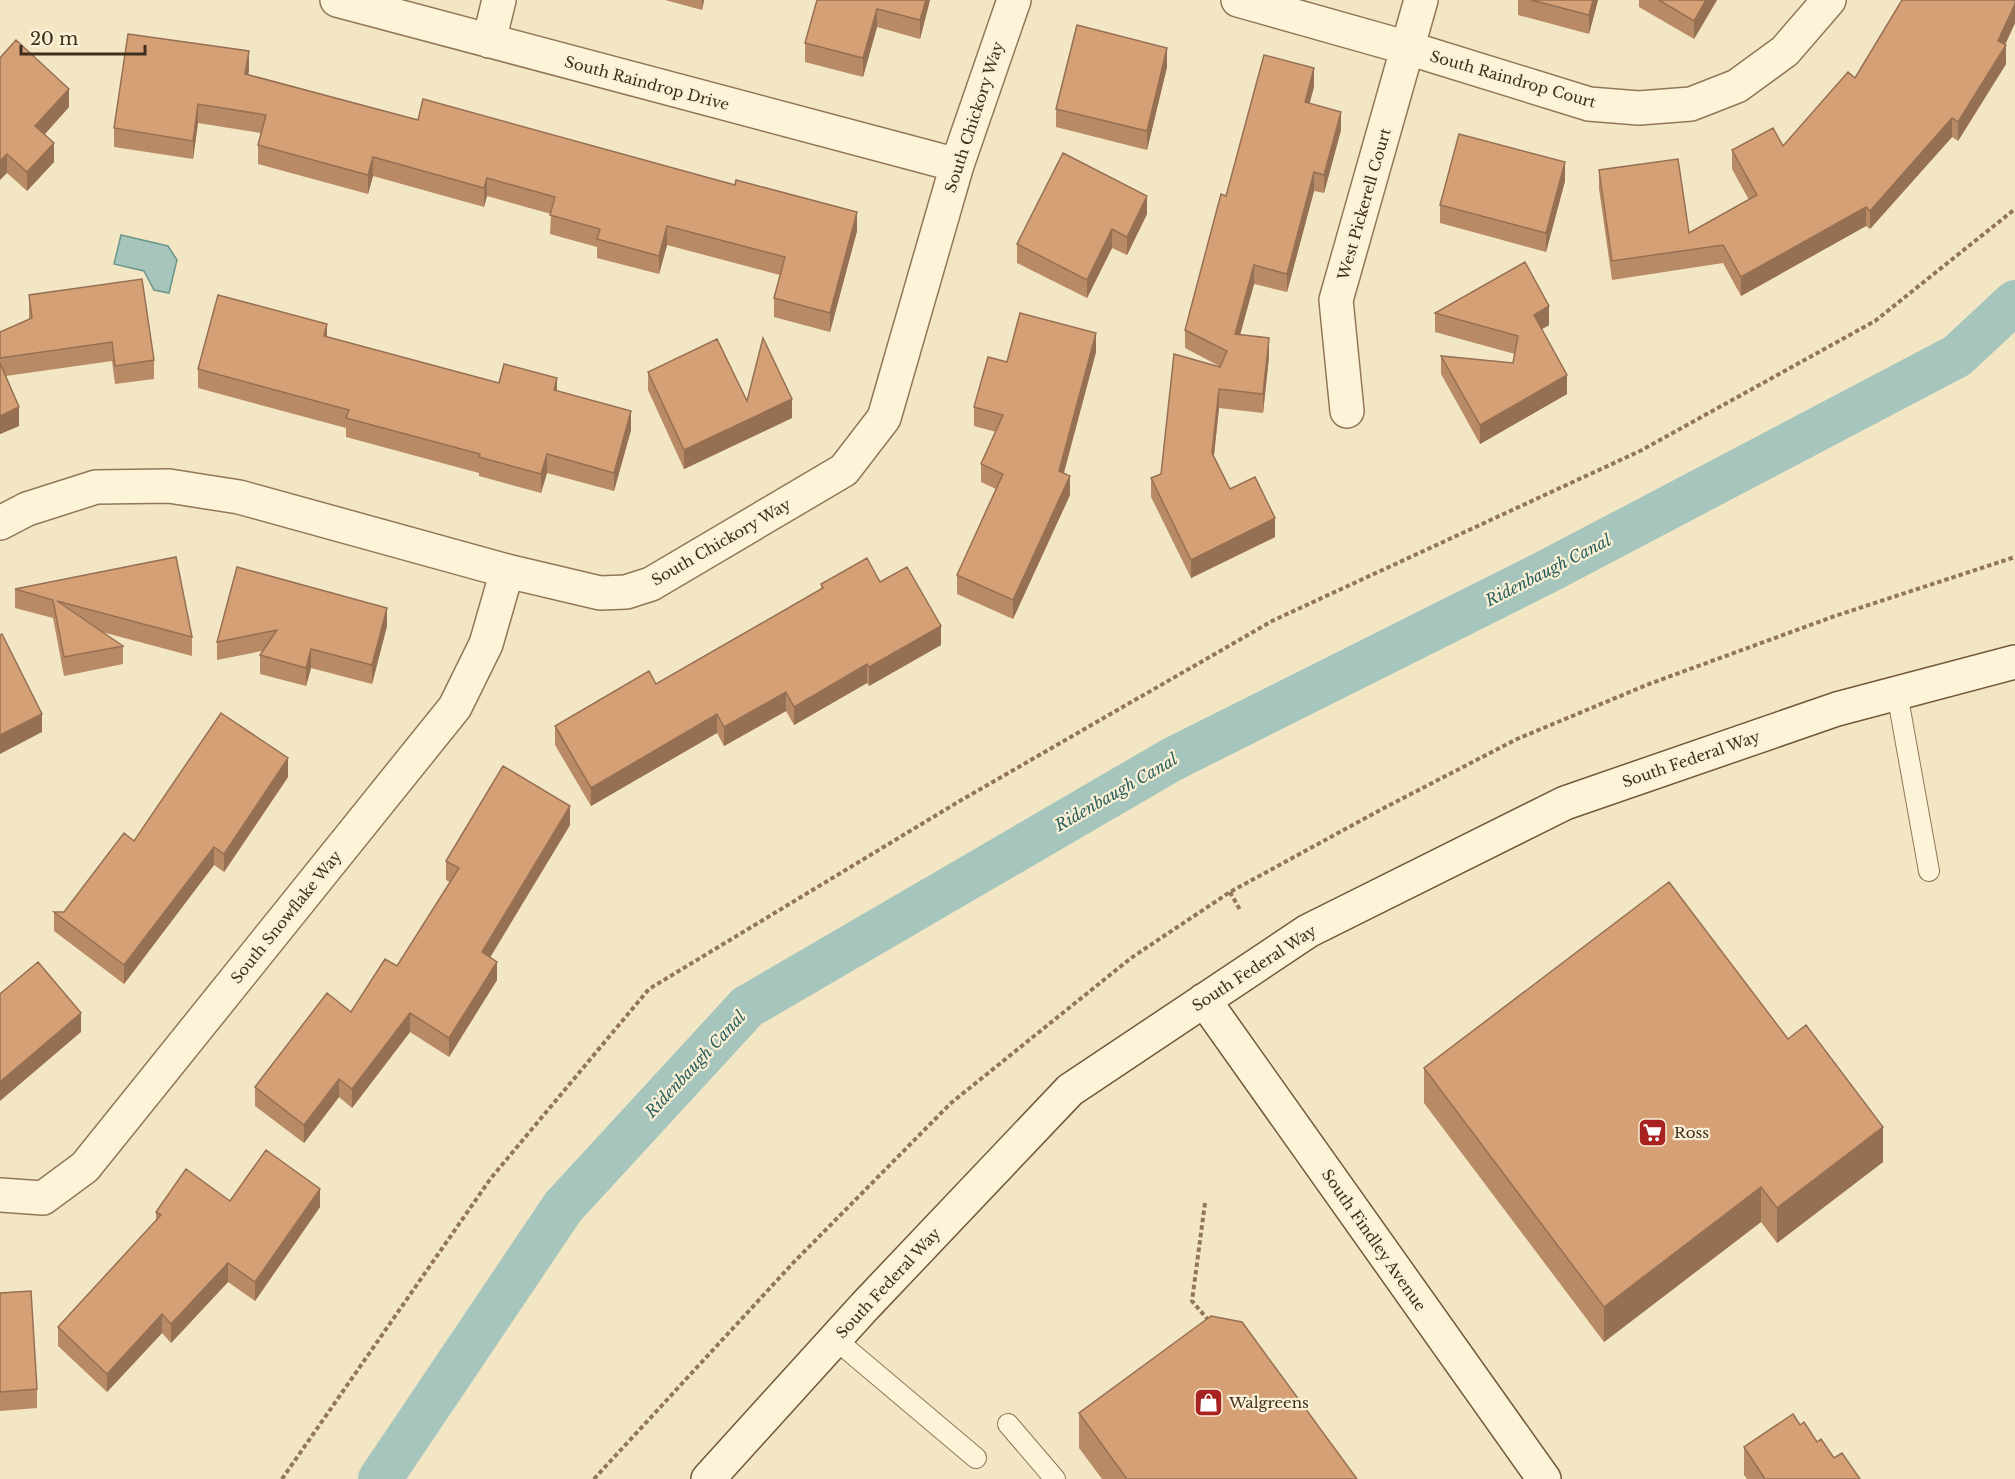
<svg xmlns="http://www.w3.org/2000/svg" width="2015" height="1479" font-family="'Libre Baskerville',serif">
<rect width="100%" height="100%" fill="#f3e6c4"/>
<!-- water -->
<path fill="#a6c6bd" stroke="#6c968c" stroke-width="1.5" d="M121,235L168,246L177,260L169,293L154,290L144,271L114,264Z"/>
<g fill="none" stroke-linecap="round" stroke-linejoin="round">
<!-- canal -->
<path stroke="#a6c6bd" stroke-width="44" d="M380,1479L563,1207L747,1007L1171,760L1548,571L1957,356L2015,302"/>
<defs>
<path id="lane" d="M1897,693L1929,871
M835,1339L976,1458
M1008,1424L1055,1479"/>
<path id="street" d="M337,0L957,165
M1238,0L1408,48L1589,104L1639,108L1691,104L1737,86L1785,51L1829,0
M489,41L499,0
M1347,411L1336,300L1421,0
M0,523L27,509L96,487L169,486L239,497L507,571L600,593L626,592L651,584L844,470L884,418L957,165L1014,0
M0,1195L43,1198L85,1167L455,707L486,644L507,571"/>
<path id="secondary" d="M1204,1000L1544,1479
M708,1479L865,1306L1070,1090L1308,931L1565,803L1837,709L2015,662"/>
</defs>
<!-- lane casing -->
<use href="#lane" stroke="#917758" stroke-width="22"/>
<!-- street casing -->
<use href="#street" stroke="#917758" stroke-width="36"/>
<!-- secondary casing -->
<use href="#secondary" stroke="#73583b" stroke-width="36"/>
<!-- path -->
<path stroke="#917758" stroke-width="4" stroke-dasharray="4.5 3" stroke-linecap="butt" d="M1230,892L1240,910
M1205,1203L1192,1301L1209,1321
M282,1479L491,1178L649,989L958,802L1272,621L1640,451L1875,321L2015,209
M594,1479L794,1262L951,1103L1131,958L1230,892L1382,809L1517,739L1649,684L1835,616L2015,557"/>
<!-- lane -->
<use href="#lane" stroke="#fcf3d9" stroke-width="20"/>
<!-- street -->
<use href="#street" stroke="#fcf3d9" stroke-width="33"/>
<!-- secondary -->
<use href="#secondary" stroke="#fcf3d9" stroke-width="33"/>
</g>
<!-- wall -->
<path fill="#b88a65" d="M665,0H704L702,10Z
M817,0H930L920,39L877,27L863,77L805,62V43Z
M1518,0H1598L1589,34L1518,15Z
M1639,0H1717L1694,39L1639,7Z
M2015,0V23L2005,45L2006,64L1958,141L1952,137L1870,229L1866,226L1741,296L1723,263L1612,280L1599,189V170L1689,233L1749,200L1732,169V150L1783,146L1855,78Z
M0,58L69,107L44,135L54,162L27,191L7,173Z
M1167,67L1147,150L1056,127V109Z
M249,70L248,74L418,120L857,231L830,332L774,317V298L780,275L667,245L659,274L597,258V247L550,234L551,214L487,196L484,207L373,176L368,194L258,164V145L261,133L198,123L193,159L114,147V128Z
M1314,87L1309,103L1341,130L1324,193L1314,191L1287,292L1254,284L1240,335L1269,357L1263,413L1219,408L1214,456L1230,489L1275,537L1191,578L1151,497V478L1161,474L1221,367L1185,348V330L1226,196Z
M1565,181L1546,252L1440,223V205Z
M1147,214L1127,255L1112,248L1087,298L1017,263V244Z
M29,295L154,360V379L115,384L112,361L6,376L19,426L0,434V332L29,319Z
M1435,313L1549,325L1541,329L1567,394L1480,444L1441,374V356L1513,363L1515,354L1435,332Z
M327,337L499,383L557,391L631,430L614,491L547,473L541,493L479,476V473L346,437V428L198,388V369Z
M1096,352L1064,473L1070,495L1013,619L957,594V575L996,489L981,482V464L996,432L974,426V407L1007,362Z
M648,372L747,401L792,418L684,469L648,390Z
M237,567L387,626L372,684L311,668L306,686L260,674V655L262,651L217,660V642Z
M880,582L941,645L869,686L867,683L794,725L786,711L724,746L717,733L591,806L555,745V726L656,684L821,589V584Z
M15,589L192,637V656L102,632L123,646V664L64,676L53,618L15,608Z
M288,777L224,872L214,865L124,984L54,931V912H64L134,841Z
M570,825L490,957L497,980L449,1057L410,1032L352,1108L339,1097L304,1143L255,1106V1087L351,1012L397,966L450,882L446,880V861Z
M1788,1039L1883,1162L1777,1243L1761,1222L1604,1342L1424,1103V1068Z
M230,1201L320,1207L255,1301L228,1282L171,1343L162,1333L107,1392L58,1346V1327L156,1220V1212Z
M0,1293L37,1389V1408L0,1411Z
M1079,1413L1357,1479H1102L1079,1448Z
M1800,1425L1834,1458L1860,1479H1747L1744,1475V1447Z"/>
<!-- shaded-wall -->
<path fill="#967053" d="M702,0H704L702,10Z
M926,0H930L920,39V20Z
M1593,0H1598L1589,34V15Z
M1706,0H1717L1694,39V21Z
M2015,4V23L2002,51L2006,45V64L1958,141V122Z
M877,9V27L863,77V58Z
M1167,48V67L1147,150V131Z
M249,51V70L245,92V74Z
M1314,68V87L1305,121V102Z
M69,89V107L35,145V126Z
M198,104V123L193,159V141Z
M1341,112V130L1324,193V175Z
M1952,118V137L1870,229V211Z
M54,143V162L27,191V172Z
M7,154V173L0,180V161Z
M373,157V176L368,194V175Z
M1565,162V181L1546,252V233Z
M1314,172V191L1287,292V274Z
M487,178V196L484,207V188Z
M1147,196V214L1127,255V237Z
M1866,207V226L1741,296V277Z
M857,212V231L830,332V313Z
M667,226V245L659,274V256Z
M1112,229V248L1087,298V280Z
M1254,265V284L1235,353V334Z
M1549,306V325L1534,334V315Z
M327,324V343L324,336Z
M1096,333V352L1059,490V471Z
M1269,338V357L1263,413V394Z
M1567,375V394L1480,444V425Z
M557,378V397L554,390Z
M1219,389V408L1212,472V453Z
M792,399V418L684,469V450Z
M19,407V426L0,434V416Z
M631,411V430L614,491V473Z
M547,454V473L541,493V474Z
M1070,476V495L1013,619V600Z
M1275,518V537L1191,578V560Z
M387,608V626L372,684V665Z
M941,626V645L869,686V667Z
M311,649V668L306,686V668Z
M867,664V683L794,725V707Z
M786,692V711L724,746V727Z
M42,714V732L0,754V735Z
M717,714V733L591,806V788Z
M288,758V777L224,872V854Z
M570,806V825L482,971V952Z
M214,847V865L124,984V965Z
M497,962V980L449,1057V1038Z
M81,1013V1032L0,1101V1082Z
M410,1013V1032L352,1108V1089Z
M339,1079V1097L304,1143V1125Z
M1883,1127V1162L1777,1243V1208Z
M1761,1187V1222L1604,1342V1307Z
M320,1189V1207L255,1301V1282Z
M228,1263V1282L171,1343V1324Z
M162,1314V1333L107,1392V1374Z"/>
<!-- building -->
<path fill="#d6a076" stroke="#967053" stroke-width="1.5" d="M817,0H926L920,20L877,9L863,58L805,43Z
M1531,0H1593L1589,15Z
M1659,0H1706L1694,21Z
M1902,0H2015V4L1998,41L2006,45L1958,122L1952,118L1870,211L1866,207L1741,277L1723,245L1612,261L1599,170L1678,159L1689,233L1757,195L1732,150L1773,128L1783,146L1848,72L1855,78Z
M1077,25L1167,48L1147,131L1056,109Z
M128,34L249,51L245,74L418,120L423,99L735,185L736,180L857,212L830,313L774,298L785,257L667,226L659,256L597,239L600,229L550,215L555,197L487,178L484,188L373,157L368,175L258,145L266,115L198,104L193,141L114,128Z
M16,40L69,89L35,126L54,143L27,172L7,154L0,161V58Z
M1264,55L1314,68L1305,102L1341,112L1324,175L1314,172L1287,274L1254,265L1235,334L1269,338L1263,394L1219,389L1212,453L1230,489L1255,477L1275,518L1191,560L1151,478L1161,474L1174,354L1220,367L1227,351L1185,330L1221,194L1226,196Z
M1459,134L1565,162L1546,233L1440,205Z
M1063,153L1147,196L1127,237L1112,229L1087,280L1017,244Z
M1525,262L1549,306L1534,315L1567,375L1480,425L1441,356L1513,363L1518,336L1435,313Z
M142,279L154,360L115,366L112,342L0,358V332L32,318L29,295Z
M218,295L327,324L324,336L499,383L504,364L557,378L554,390L631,411L614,473L547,454L541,474L479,457L480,454L346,418L349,410L198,369Z
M1020,313L1096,333L1059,471L1070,476L1013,600L957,575L1003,474L981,464L1003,415L974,407L988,357L1007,362Z
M763,338L792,399L684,450L648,372L717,339L747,401Z
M0,363L19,407L0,416Z
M176,557L192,637L57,601L123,646L64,657L53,600L15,589Z
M867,558L880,582L907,567L941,626L869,667L867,664L794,707L786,692L724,727L717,714L591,788L555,726L649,671L656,684L823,588L821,584Z
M237,567L387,608L372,665L311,649L306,668L260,655L277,630L217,642Z
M2,634L42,714L0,735V635Z
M221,713L288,758L224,854L214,847L124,965L54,912H64L124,833L134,841Z
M503,766L570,806L482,952L497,962L449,1038L410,1013L352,1089L339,1079L304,1125L255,1087L327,993L351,1012L385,959L397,966L459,868L446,861Z
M1669,882L1788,1039L1806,1025L1883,1127L1777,1208L1761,1187L1604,1307L1424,1068Z
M38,962L81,1013L0,1082V994Z
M266,1150L320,1189L255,1282L228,1263L171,1324L162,1314L107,1374L58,1327L161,1215L156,1212L186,1169L230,1201Z
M31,1291L37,1389L0,1392V1293Z
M1211,1316L1242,1322L1357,1479H1127L1079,1413Z
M1793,1414L1800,1425L1804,1422L1817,1442L1821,1439L1834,1458L1842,1453L1860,1479H1765L1744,1447Z"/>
<!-- icons -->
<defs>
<symbol id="supermarket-square" viewBox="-11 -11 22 22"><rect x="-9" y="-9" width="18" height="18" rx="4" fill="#a72220" stroke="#faf0d5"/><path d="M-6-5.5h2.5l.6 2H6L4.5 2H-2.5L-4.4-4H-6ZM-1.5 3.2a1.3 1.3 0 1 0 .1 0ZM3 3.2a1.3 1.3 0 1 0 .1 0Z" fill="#fff"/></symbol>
<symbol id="shop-square" viewBox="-11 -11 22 22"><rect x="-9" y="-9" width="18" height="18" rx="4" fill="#a72220" stroke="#faf0d5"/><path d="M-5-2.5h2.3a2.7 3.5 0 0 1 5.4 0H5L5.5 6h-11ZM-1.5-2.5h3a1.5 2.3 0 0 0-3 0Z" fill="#fff"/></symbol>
</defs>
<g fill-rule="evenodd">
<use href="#supermarket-square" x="1636" y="1116" width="33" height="33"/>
<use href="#shop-square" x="1192" y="1386" width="33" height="33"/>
</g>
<g text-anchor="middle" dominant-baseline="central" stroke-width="4.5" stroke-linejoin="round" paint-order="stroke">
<!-- street labels -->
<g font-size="15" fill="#3f2e1d" stroke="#faf0d5">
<text transform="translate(1513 79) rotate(16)">South Raindrop Court</text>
<text transform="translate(647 83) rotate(15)">South Raindrop Drive</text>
<text transform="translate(974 117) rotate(-72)">South Chickory Way</text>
<text transform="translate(1364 204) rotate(-74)">West Pickerell Court</text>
<text transform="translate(721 542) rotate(-30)">South Chickory Way</text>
<text transform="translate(1691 759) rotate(-19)">South Federal Way</text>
<text transform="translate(286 917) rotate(-51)">South Snowflake Way</text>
<text transform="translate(1254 968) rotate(-33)">South Federal Way</text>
<text transform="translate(1374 1240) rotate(55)">South Findley Avenue</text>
<text transform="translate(888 1283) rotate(-47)">South Federal Way</text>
</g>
<!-- poi labels -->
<g font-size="15" fill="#3f2e1d" stroke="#faf0d5" text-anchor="start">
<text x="1674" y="1132">Ross</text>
<text x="1229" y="1402">Walgreens</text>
</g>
<!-- water labels -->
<g font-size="16" font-style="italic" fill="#2b605e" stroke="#faf0d5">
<text transform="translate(1548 570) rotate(-27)">Ridenbaugh Canal</text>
<text transform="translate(1116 792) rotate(-30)">Ridenbaugh Canal</text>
<text transform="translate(695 1064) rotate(-47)">Ridenbaugh Canal</text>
</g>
</g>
<!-- scale -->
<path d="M21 45v9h124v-9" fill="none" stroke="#3f2e1d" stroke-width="3"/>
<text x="30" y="45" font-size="18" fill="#3f2e1d" stroke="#faf0d5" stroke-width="4.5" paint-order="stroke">20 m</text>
</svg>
